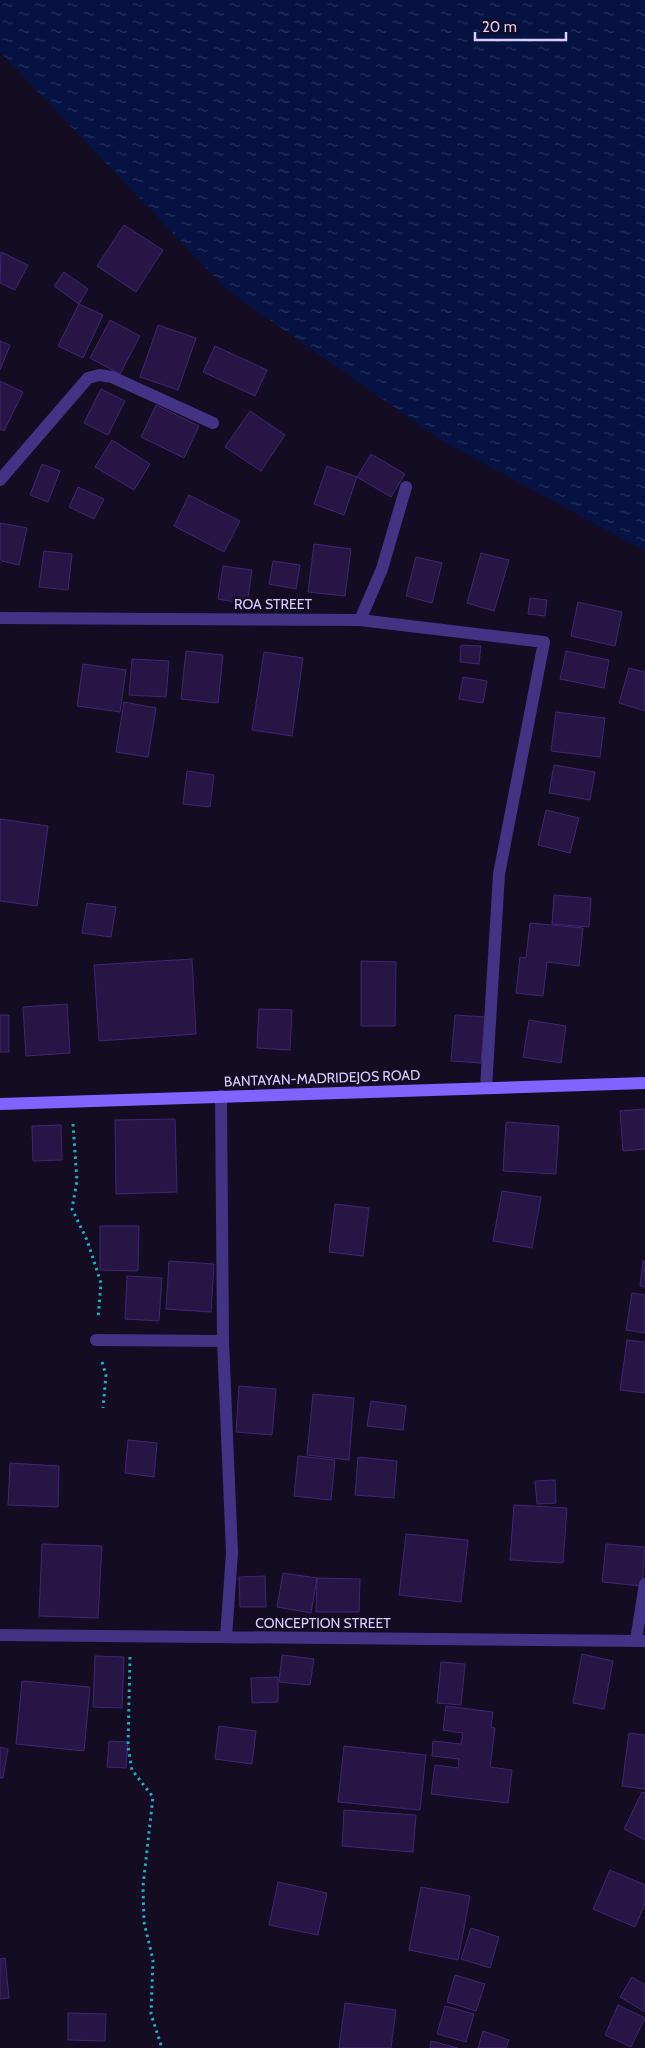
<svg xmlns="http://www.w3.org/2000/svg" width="645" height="2048" font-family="Cabin,sans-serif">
<defs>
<pattern id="water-ripples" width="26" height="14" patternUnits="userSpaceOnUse" patternTransform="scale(1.25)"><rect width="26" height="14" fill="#051242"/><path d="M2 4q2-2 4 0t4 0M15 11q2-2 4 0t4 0" fill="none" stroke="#29335e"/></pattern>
</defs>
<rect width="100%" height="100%" fill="#130c22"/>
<!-- water -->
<path fill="url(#water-ripples)" d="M0,0H645V551L439,439L226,289L0,52Z"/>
<!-- building -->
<path fill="#271645" stroke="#412673" d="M124,225L163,250L136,292L97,266Z
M1,252L28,265L15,290L0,283Z
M64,272L88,289L79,304L54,286Z
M79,304L103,315L83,358L58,346Z
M110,320L140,336L120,374L90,358Z
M158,325L196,338L178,390L140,377Z
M0,341L10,345L0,370Z
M215,346L267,370L255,396L203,372Z
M0,381L23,392L4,431L0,429Z
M101,389L125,401L108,435L84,423Z
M156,405L199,426L184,458L141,437Z
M250,411L285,435L261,471L225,447Z
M112,440L150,464L134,490L95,467Z
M371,454L405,474L391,497L357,477Z
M42,464L60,471L48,502L30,495Z
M327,466L357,477L344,515L314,504Z
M78,487L104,499L94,519L69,507Z
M189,495L240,521L224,552L174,526Z
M0,523L27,528L19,565L2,561L0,558Z
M314,544L351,549L345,596L308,592Z
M44,551L72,554L68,590L39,587Z
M481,553L509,560L494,611L467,603Z
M416,557L442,563L432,603L406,596Z
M273,561L300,565L296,589L269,584Z
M223,566L252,570L247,604L218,599Z
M530,598L547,600L545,616L528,614Z
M578,602L622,612L615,646L571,636Z
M461,645L481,646L479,664L460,662Z
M186,651L223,655L218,703L181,699Z
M566,651L609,660L604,688L560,679Z
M264,652L303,658L292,736L252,730Z
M132,659L169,661L166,697L129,695Z
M83,664L126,670L120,712L77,706Z
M629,668L645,672V711L619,703Z
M463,677L487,681L483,703L459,699Z
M124,702L156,708L148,757L116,752Z
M556,712L605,718L600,757L551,751Z
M554,765L595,772L590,800L549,793Z
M187,771L214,775L210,807L183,804Z
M546,810L579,818L570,853L538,845Z
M0,819L48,826L37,906L0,901Z
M554,895L591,898L589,927L552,924Z
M87,903L116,907L111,937L82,933Z
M530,923L583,928L579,966L547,962L543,996L516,993L520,957L526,958Z
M192,959L196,1034L99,1041L94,965Z
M361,961L396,962L395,1026H361Z
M67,1004L70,1053L26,1056L23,1007Z
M259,1009L292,1010L290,1050L257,1048Z
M0,1015H9V1052H0Z
M455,1015L485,1017L481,1063L451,1061Z
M529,1020L566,1026L561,1063L523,1057Z
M645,1109V1149L623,1151L620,1111Z
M175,1119L177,1192L116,1194L115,1120Z
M506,1122L559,1126L556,1174L503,1171Z
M61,1125L62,1160L33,1161L32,1126Z
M502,1191L541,1197L532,1248L493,1241Z
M335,1204L369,1208L363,1256L329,1252Z
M100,1226H139L138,1271L100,1270Z
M169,1261L214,1264L211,1312L166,1309Z
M643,1261H645V1287L640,1286Z
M127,1276L162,1278L159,1321L125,1319Z
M632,1293L645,1295V1333L626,1330Z
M627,1340L645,1342V1393L620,1390Z
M239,1386L276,1389L272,1435L236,1432Z
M313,1394L354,1398L349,1460L307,1455Z
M371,1401L406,1406L403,1430L367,1426Z
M128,1440L157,1443L154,1477L125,1473Z
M298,1456L335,1460L331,1500L294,1496Z
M358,1457L397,1461L394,1498L355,1495Z
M10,1463L59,1466L58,1507L8,1505Z
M555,1480L556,1503L537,1504L535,1481Z
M514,1505L567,1508L563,1563L510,1560Z
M406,1534L468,1540L461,1602L399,1595Z
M42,1544L102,1546L98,1618L39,1616Z
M606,1544L645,1547L642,1586L602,1582Z
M283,1573L317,1578L311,1613L277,1607Z
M265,1576L266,1607H240L239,1577Z
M317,1578L360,1579L359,1612H316Z
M582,1654L613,1661L604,1709L573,1703Z
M282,1655L314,1659L310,1685L279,1682Z
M95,1656L124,1657L122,1708L93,1707Z
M441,1662L465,1664L461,1705L437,1703Z
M278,1677V1702L252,1703L251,1678Z
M22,1681L90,1687L84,1751L16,1744Z
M446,1706L493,1712L491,1727L495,1728L490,1767L512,1770L508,1803L431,1794L435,1765L458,1768L459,1759L432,1756L433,1741L461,1744L463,1733L443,1730Z
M219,1726L256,1731L252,1764L215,1759Z
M629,1733L645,1735V1789L622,1786Z
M109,1741L128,1742L126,1768L107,1767Z
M344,1746L426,1755L420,1810L338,1802Z
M0,1747L8,1749L3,1778H0Z
M642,1792L645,1793V1840L624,1829Z
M344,1810L416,1815L413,1852L342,1846Z
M610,1870L645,1885V1904L635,1927L593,1909Z
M278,1882L327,1893L318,1935L269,1925Z
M421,1887L470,1896L458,1960L409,1950Z
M471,1928L499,1937L490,1968L461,1959Z
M5,1958L9,1998L0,1999V1959Z
M455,1975L485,1984L476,2011L447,2002Z
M632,1977L645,1985V2012L620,1997Z
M345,2003L396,2010L391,2048H339Z
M618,2005L645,2018L631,2047L605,2035Z
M445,2006L474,2014L466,2042L437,2034Z
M68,2013L106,2014L105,2041L68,2040Z
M483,2031L509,2040L506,2048H478Z
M431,2041L458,2048H430Z"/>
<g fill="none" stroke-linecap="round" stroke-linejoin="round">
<!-- path -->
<path stroke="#24aebc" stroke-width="3" stroke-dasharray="2.5 4" stroke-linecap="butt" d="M73,1124L77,1181L72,1209L87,1240L101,1283L98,1319
M102,1362L106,1375L103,1408
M130,1657L128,1747L132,1770L153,1797L143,1886L144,1922L153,1960L151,2014L162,2048"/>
<!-- lane -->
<path stroke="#423385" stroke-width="12" d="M360,620L382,569L406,487"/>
<!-- street -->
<path stroke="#423385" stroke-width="12" d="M0,480L88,378L99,375L112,377L213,423
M0,618L360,620L544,642L499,874L486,1088
M221,1096L223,1341L232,1553L226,1637
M96,1340L223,1341
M0,1635L645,1641
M636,1640L645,1584"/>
<!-- secondary -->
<path stroke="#7f64ff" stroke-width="12" d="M0,1104L645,1083"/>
</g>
<g text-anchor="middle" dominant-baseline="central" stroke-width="5" stroke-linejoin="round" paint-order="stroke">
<!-- street labels -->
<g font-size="14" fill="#dacdff" stroke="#130c22">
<text x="273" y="604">ROA STREET</text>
<text transform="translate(322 1078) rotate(-2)">BANTAYAN-MADRIDEJOS ROAD</text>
<text x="323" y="1623">CONCEPTION STREET</text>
</g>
</g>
<!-- scale -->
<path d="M475 32v8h91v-8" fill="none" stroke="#dacdff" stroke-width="2.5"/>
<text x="482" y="32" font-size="15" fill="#dacdff" stroke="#130c22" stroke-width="4" paint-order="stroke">20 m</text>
</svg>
